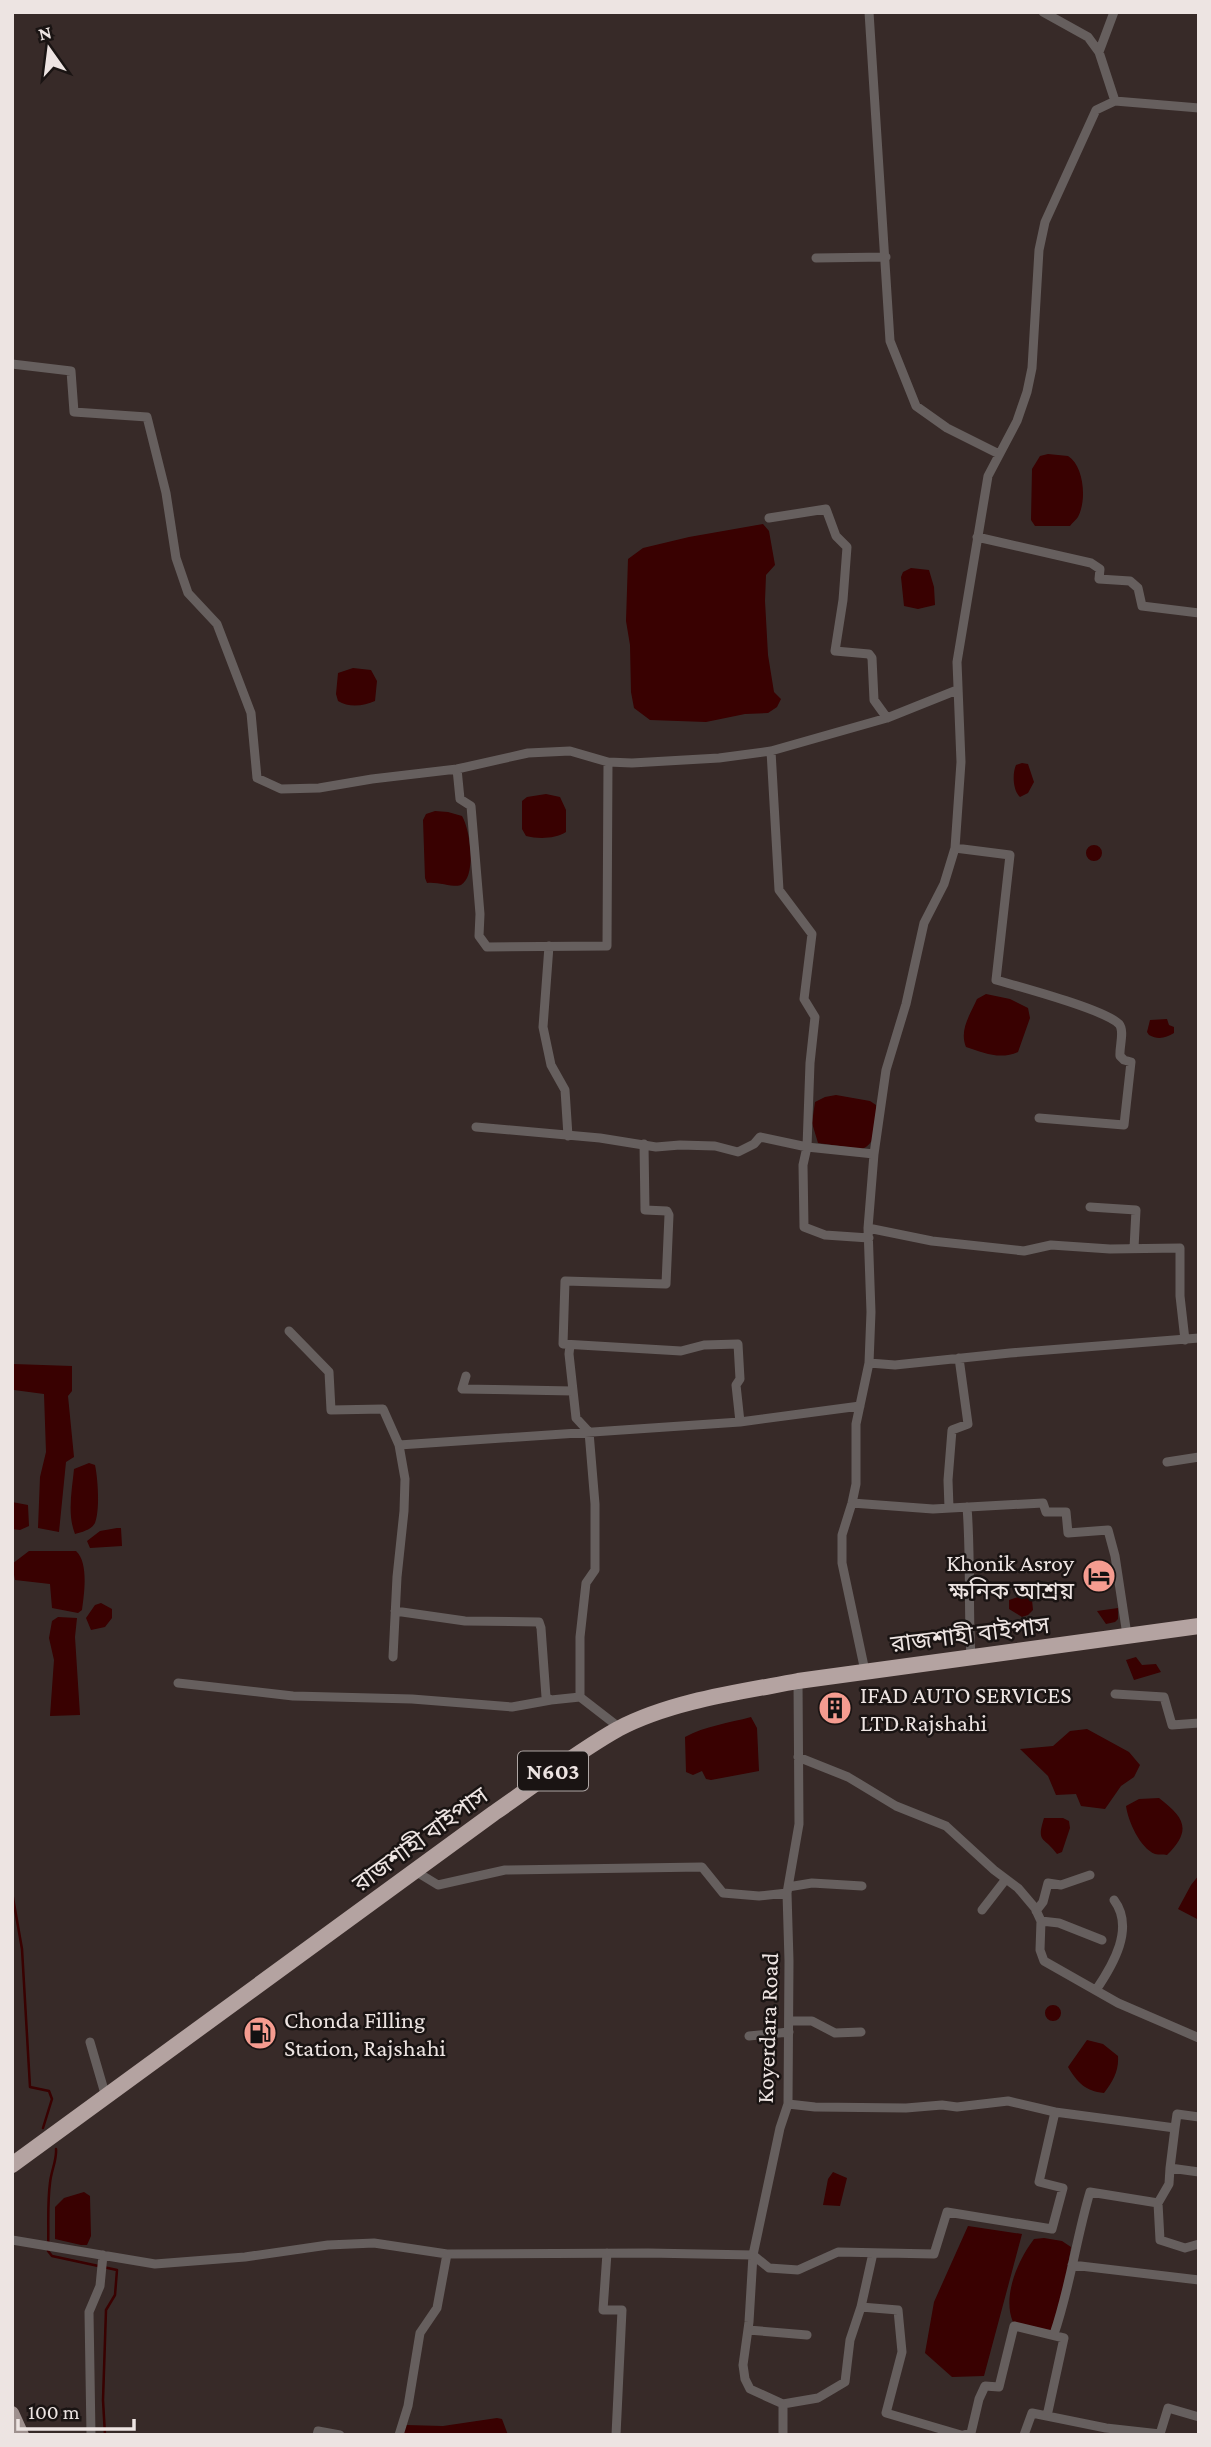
<svg xmlns="http://www.w3.org/2000/svg" width="1211" height="2447" font-family="'Crimson Pro','Noto Sans Bengali',serif">
<rect width="100%" height="100%" fill="#372a28"/>
<!-- water -->
<path fill="#390101" d="M1048,454L1068,456C1084,466 1087,500 1078,517C1076,520 1072,523 1070,526H1035L1031,520L1032,469L1040,456Z
M763,524L769,531L775,565L766,575L765,601L768,655L774,692L781,699L777,707L768,713L745,714L706,722L650,720L634,708L631,692L630,645L626,621L628,559L643,548L689,537Z
M911,568L929,570L934,587L935,605L918,609L904,606L901,577L903,572Z
M353,668L371,670L377,681L375,701C364,706 349,708 338,701L336,694L338,673Z
M1022,763L1028,764L1034,782L1028,793L1020,797C1013,791 1012,774 1016,765Z
M546,794L560,797L566,810V832C555,839 538,839 526,836L522,829V801L527,797Z
M435,811L448,812L462,816C470,829 477,876 461,885C455,888 436,881 427,883L425,878L423,820L426,814Z
M1086 853a8 8 0 1 1 16 0a8 8 0 1 1-16 0Z
M986,994L1010,999L1028,1008L1030,1018L1018,1052C1000,1060 984,1053 966,1047C959,1030 970,1015 977,999Z
M1167,1019L1169,1025L1174,1027V1033C1166,1038 1158,1040 1149,1035L1147,1032L1150,1020Z
M836,1095L870,1101L876,1105C877,1120 878,1143 862,1149L818,1143L812,1123L815,1102L825,1097Z
M13,1364L72,1366V1391L68,1396L74,1457L66,1462L59,1532L38,1528L40,1477L46,1452L44,1394L14,1390Z
M89,1463L95,1465C98,1479 100,1510 95,1523C91,1530 82,1532 75,1534C67,1514 72,1490 74,1469Z
M12,1502L28,1505L29,1526L20,1530L12,1529Z
M117,1528H121L122,1546L90,1548L87,1541L100,1531Z
M29,1551H76C89,1563 84,1594 82,1610L78,1613L52,1608L50,1584L15,1580L12,1564Z
M1018,1597H1027L1032,1600L1033,1610L1028,1615L1022,1617L1009,1609V1600Z
M101,1603L112,1609V1618L105,1627L91,1630L86,1618L95,1605Z
M1118,1608V1619L1115,1622L1106,1624L1097,1611Z
M58,1617L77,1618L75,1637L80,1715L50,1716L54,1660L49,1638L52,1621Z
M1136,1657L1142,1665L1156,1664L1161,1672L1134,1680L1126,1660Z
M751,1717L757,1728L759,1771L711,1780L706,1779L702,1771L693,1775L686,1772L685,1737C705,1726 729,1723 751,1717Z
M1087,1729L1129,1752L1140,1765L1134,1777L1121,1786L1105,1809L1081,1806L1076,1794L1056,1795L1048,1776L1020,1749L1053,1746L1070,1731Z
M1159,1798C1185,1818 1192,1830 1167,1855C1163,1854 1159,1855 1155,1854C1140,1848 1128,1821 1126,1806L1139,1799Z
M1044,1818H1063L1069,1821L1070,1828L1062,1852L1057,1854C1044,1836 1036,1844 1044,1818Z
M1199,1875V1920L1178,1909L1191,1885Z
M1045 2013a8 8 0 1 1 16 0a8 8 0 1 1-16 0Z
M1087,2040L1103,2044L1118,2056C1119,2071 1113,2081 1104,2093C1085,2091 1078,2083 1068,2067Z
M833,2172L847,2178L840,2206L823,2205L828,2179Z
M84,2192L90,2196L91,2236L87,2245H81L55,2239V2207L64,2198Z
M968,2226L1022,2234L984,2376L952,2377L925,2353L934,2302Z
M1044,2238L1062,2241L1071,2247L1062,2303L1050,2333L1034,2331L1013,2322C1002,2296 1018,2260 1034,2239Z
M497,2418L502,2419L508,2435H401L406,2425L443,2426Z"/>
<g fill="none" stroke-linecap="round" stroke-linejoin="round">
<!-- stream -->
<path stroke="#390101" stroke-width="2.5" d="M12,1892L22,1949L30,2087L49,2091L52,2099L43,2128
M56,2149C57,2160 51,2171 50,2183C47,2205 49,2228 48,2251L52,2256L117,2270L115,2295L106,2310L103,2400L105,2435"/>
<!-- street -->
<path stroke="#665f5e" stroke-width="9" d="M869,12L890,341L916,406L947,428L999,454
M1043,12L1088,37L1099,52L1115,101
M1099,52L1114,12
M816,258L886,257
M12,364L71,371L74,412L147,417L166,493L176,558L188,593L217,624L251,713L257,778L281,789L319,788L372,779L457,769L528,753L570,751L608,762L632,763L719,758L771,751L887,718L957,690
M769,518L826,509L836,536L847,547L843,600L835,651L869,654L872,658L874,700L887,718
M977,537L1091,563L1100,569L1099,579L1130,581L1138,588L1142,606L1199,613
M771,751L779,890L812,934L804,999L815,1017L810,1063L807,1147L803,1165L804,1227L825,1235L869,1238
M457,769L460,799L471,806L480,914L479,936L487,947L607,946L608,762
M955,848L1010,855L996,980C1020,987 1104,1009 1119,1024C1125,1031 1119,1047 1120,1056L1124,1060L1131,1062L1124,1125L1039,1118
M549,946L543,1027L551,1065L565,1090L568,1136
M476,1127L600,1138L656,1147L680,1145L715,1146L738,1152L754,1144L760,1137L807,1147L874,1154
M644,1144L645,1210L667,1211L669,1215L666,1284L565,1281L563,1344L681,1351L704,1345L738,1344L740,1379L736,1385L740,1422
M1090,1207L1136,1210L1134,1248
M868,1228L932,1241L1024,1251L1051,1245L1110,1249L1180,1248V1296L1185,1340
M289,1331L329,1372L331,1410L383,1409L399,1445
M570,1345L569,1354L576,1418L589,1432L595,1504V1570L586,1583L580,1637V1697L620,1728
M869,1363L895,1365L1010,1353L1199,1338
M466,1376L462,1389L573,1391
M1167,1462L1199,1457
M852,1503L933,1509L1043,1503L1046,1512H1066L1068,1533L1108,1530L1115,1556L1127,1635
M967,1507C971,1557 968,1607 971,1657
M949,1508L948,1480L952,1430L968,1424L959,1358
M395,1611L465,1621L539,1622L541,1628L546,1697L551,1700L580,1697
M393,1657L397,1577L404,1511L405,1479L399,1445L740,1422L860,1406
M865,1671L842,1563V1535L852,1503L856,1484V1424L869,1363L871,1312L868,1228L874,1154L886,1070L906,1004L924,923L944,884L955,848L961,762L957,662L988,476L1017,421L1027,392L1032,368L1039,250L1045,222L1096,110L1115,101L1199,108
M178,1683L293,1696L412,1699L512,1707L551,1700
M1115,1694L1164,1697L1172,1725L1199,1723
M798,1757L848,1777L896,1806L946,1826L994,1870L1018,1888L1035,1908L1041,1921L1040,1950L1044,1961L1118,2003L1199,2038
M415,1871L438,1885L505,1870L702,1867L723,1893L759,1896L787,1893
M788,1887L812,1883L862,1886
M982,1910L1006,1879
M1036,1911L1043,1902L1048,1883L1061,1885L1090,1875
M1041,1921L1059,1923L1102,1940
M1096,1990C1113,1965 1135,1928 1114,1900
M789,2021H812L835,2033L861,2032
M749,2036L789,2032
M90,2042L106,2097
M788,2104L815,2107L906,2108L942,2105L957,2107L1008,2101L1055,2112
M1170,2168L1175,2128
M1158,2203L1160,2240L1185,2248L1199,2244
M12,2240L155,2264L245,2257L328,2245L374,2243L447,2254
M607,2253L603,2310H622L616,2435
M1072,2265L1199,2280
M861,2307L898,2310L902,2352L886,2413L961,2435
M748,2330L807,2335
M1054,2334C1070,2288 1076,2239 1090,2192L1158,2203L1169,2184L1170,2168L1199,2172
M783,2404L818,2398L845,2382L850,2340L861,2307L873,2253
M91,2435L89,2312L100,2286L103,2255
M317,2435L318,2431L340,2435
M399,2435L408,2406L420,2333L437,2308L447,2254L648,2253L753,2255L769,2268L798,2270L838,2252L934,2254L947,2212L1052,2229L1063,2188L1039,2182L1055,2112L1175,2128L1177,2114L1199,2117
M783,2435V2404L750,2389L745,2379L743,2365L749,2322L753,2255L780,2128L788,2104L789,1961L787,1893L799,1824L798,1681
M963,2435L971,2433L979,2399L985,2386L999,2387L1014,2326L1064,2338L1047,2416
M1024,2435L1032,2413L1106,2428L1160,2434L1168,2408L1199,2417"/>
<!-- primary -->
<path stroke="#9e908e" stroke-width="14" d="M12,2413L22,2435"/>
<!-- highway -->
<path stroke="#b4a3a1" stroke-width="16" d="M12,2165L494,1813C535,1785 575,1753 618,1729C671,1701 740,1692 798,1681L1199,1626"/>
</g>
<!-- icons -->
<defs>
<symbol id="hotel-disc" viewBox="-11 -11 22 22"><circle r="9.5" fill="#f59c90" stroke="#1a1413"/><path d="M-6-4.5h1.5V1H6V5H4.5V3h-9V5H-6ZM-4 0a1.8 1.8 0 1 1 3.6 0ZM.5 0V-2.5h3Q6-2.5 6 0Z" fill="#111"/></symbol>
<symbol id="building-disc" viewBox="-11 -11 22 22"><circle r="9.5" fill="#f59c90" stroke="#1a1413"/><path d="M-4-6H4V6H1V3H-1V6H-4ZM-2.5-4.3h1.7v1.8h-1.7ZM.8-4.3h1.7v1.8H.8ZM-2.5-1h1.7V.8h-1.7ZM.8-1h1.7V.8H.8Z" fill="#111"/></symbol>
<symbol id="fuel-disc" viewBox="-11 -11 22 22"><circle r="9.5" fill="#f59c90" stroke="#1a1413"/><path d="M-5.5-6h7V0h2V4h1.3V-2.5L3-4.5l.8-.8L6-3V5H2.5V1h-1V6h-7ZM-4.2-4.7v3.2H.2V-4.7Z" fill="#111"/></symbol>
</defs>
<g fill-rule="evenodd">
<use href="#hotel-disc" x="1080" y="1557" width="38" height="38"/>
<use href="#building-disc" x="816" y="1689" width="38" height="38"/>
<use href="#fuel-disc" x="241" y="2014" width="38" height="38"/>
</g>
<g text-anchor="middle" dominant-baseline="central" stroke-width="5" stroke-linejoin="round" paint-order="stroke">
<!-- shield labels -->
<rect fill="#1a1413" stroke="#aea6a4" stroke-width="2" x="518" y="1751.5" width="70" height="39" rx="5"/>
<g font-size="23" font-weight="bold" fill="#ede4e2">
<text x="553" y="1771">N603</text>
</g>
<!-- poi labels -->
<g font-size="24" fill="#ede4e2" stroke="#1a1413" text-anchor="start">
<text x="1074" y="1562" text-anchor="end">Khonik Asroy<tspan x="1074" dy="28">ক্ষনিক আশ্রয়</tspan></text>
<text x="860" y="1694">IFAD AUTO SERVICES<tspan x="860" dy="28">LTD.Rajshahi</tspan></text>
<text x="284" y="2019">Chonda Filling<tspan x="284" dy="28">Station, Rajshahi</tspan></text>
</g>
<!-- street labels -->
<g font-size="24" fill="#ede4e2" stroke="#1a1413">
<text transform="translate(970 1634) rotate(-7)">রাজশাহী বাইপাস</text>
<text transform="translate(420 1839) rotate(-36)">রাজশাহী বাইপাস</text>
<text transform="translate(767 2028) rotate(-88)">Koyerdara Road</text>
</g>
</g>
<!-- border -->
<rect width="1211" height="2447" fill="none" stroke="#ede4e2" stroke-width="28"/>
<!-- north arrow -->
<g transform="translate(49 49) rotate(346)" stroke="#1a1413" stroke-width="5" paint-order="stroke">
<path d="M0-5L12 26L0 18L-12 26Z" fill="#ede4e2"/>
<text y="-10" font-size="19" font-weight="bold" text-anchor="middle" fill="#ede4e2">N</text>
</g>
<!-- scale -->
<path d="M18 2419v10h116v-10" fill="none" stroke="#ede4e2" stroke-width="3.5"/>
<text x="28" y="2419" font-size="21" fill="#ede4e2" stroke="#1a1413" stroke-width="5" paint-order="stroke">100 m</text>
</svg>
